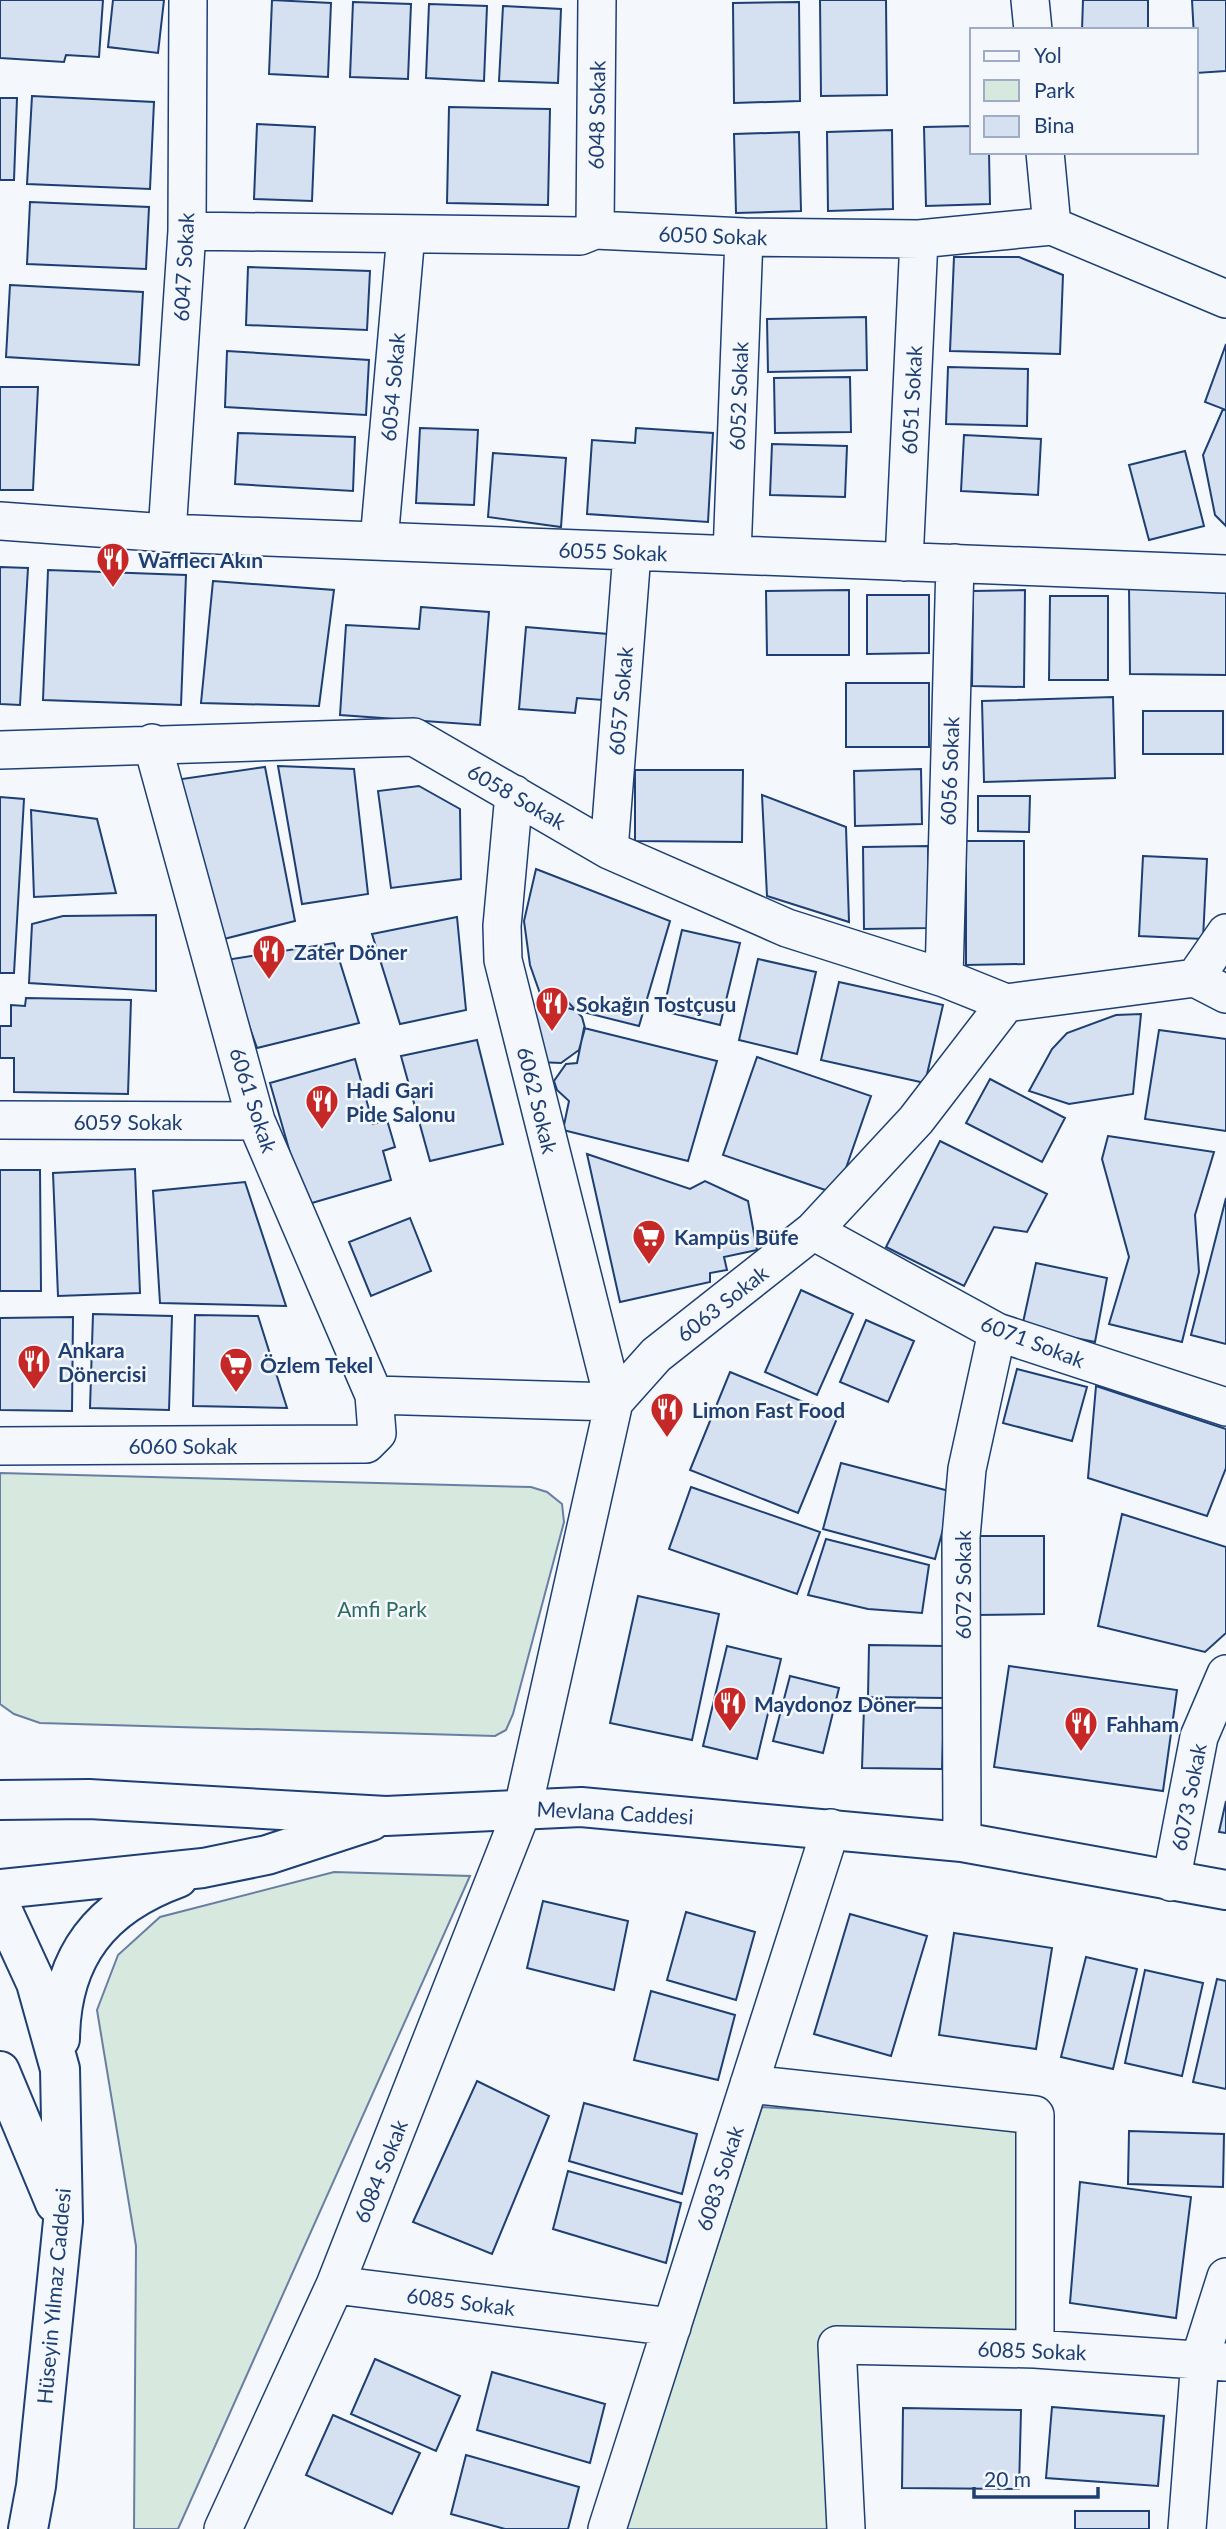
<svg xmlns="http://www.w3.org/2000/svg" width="1226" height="2529" font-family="Lato,sans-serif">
<rect width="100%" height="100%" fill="#f4f7fb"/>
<!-- green -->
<path fill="#d7e8df" stroke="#687fa3" stroke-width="2" d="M0,1473L531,1487L547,1492L562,1504L564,1522L513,1714L506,1730L495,1736L40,1723L14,1714L0,1704Z
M334,1872L470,1876L178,2529H134L136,2246L97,2010L118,1955L160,1917Z
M762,2107L1022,2124V2336L824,2332L829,2529H626Z"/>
<!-- building -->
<path fill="#d5e0f0" stroke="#1d3f73" stroke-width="2" d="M0,0H103L99,57L66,55L64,62L0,58Z
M113,0H164L158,53L108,47Z
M272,0L331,3L328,77L269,74Z
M820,0H886L887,95L821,96Z
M1083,0H1148V30H1082Z
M1192,0H1226V71L1196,73Z
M353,2L411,4L408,79L350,77Z
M799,2L800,101L734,103L733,3Z
M429,4L487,6L484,81L426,78Z
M503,6L561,9L558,83L499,81Z
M32,96L154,102L150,189L27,184Z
M0,98H17L14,180H0Z
M449,107L550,109L548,205L447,203Z
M257,124L315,127L312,201L254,199Z
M972,126V152H989L990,204L926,206L924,127Z
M892,130L893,209L828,211L827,132Z
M799,132L801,211L736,213L734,134Z
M30,202L149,207L146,269L27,264Z
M954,257H1019L1063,275L1060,354L950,351Z
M248,267L370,271L367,330L246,325Z
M10,285L143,292L139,365L6,357Z
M866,317L867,370L768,372L767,319Z
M1226,344V410L1205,402Z
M227,351L369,360L366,415L225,407Z
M948,367L1028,369L1027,426L946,424Z
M850,377L851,432L775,433L774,378Z
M0,387H38L33,490H0Z
M1223,409L1226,410V526L1215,515L1203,455Z
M420,428L478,430L474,505L416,503Z
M636,428L713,433L708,522L587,514L592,440L635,443Z
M238,433L355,437L353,491L235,484Z
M964,435L1041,439L1038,495L961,491Z
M772,444L847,446L845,497L770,495Z
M1185,451L1204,526L1149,540L1129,465Z
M493,453L566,458L561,527L488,517Z
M0,567L28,568L20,705L0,704Z
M48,570L186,575L181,705L43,700Z
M213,581L334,590L319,706L201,703Z
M1129,587L1226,593V675L1130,674Z
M849,590V655H767L766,591Z
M1025,590L1024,687L972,686L973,591Z
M867,595H929V653L867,654Z
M1050,596H1108V680H1049Z
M421,607L489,612L480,725L340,715L346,625L419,629Z
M526,627L608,634L603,700L577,698L575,713L519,709Z
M846,683H929V747H846Z
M1113,697L1115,778L984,782L982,701Z
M1143,711H1223V754H1143Z
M278,766L354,769L368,894L302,904Z
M265,767L295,921L220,940L175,780Z
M921,769L922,824L855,826L854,771Z
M635,770H743L742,842L635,841Z
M419,786L460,809L461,879L391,888L378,791Z
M762,795L846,827L849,922L767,896Z
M978,796H1030L1029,832L978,831Z
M0,797L24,799L14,973H0Z
M31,810L97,819L116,893L34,897Z
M966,841H1024V964L966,965Z
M928,846L929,928L864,929L863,847Z
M1143,856L1207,859L1203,939L1139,936Z
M536,869L670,921L639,1026L543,1002L530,965L524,921Z
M156,915V991L29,983L32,924L63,916Z
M457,917L466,1010L400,1024L372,934Z
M682,930L740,943L720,1025L663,1011Z
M334,943L359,1023L257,1048L226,960Z
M758,959L816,972L797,1054L739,1040Z
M839,982L943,1005L925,1083L821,1060Z
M26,998L131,1000L128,1094L14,1092V1058H0V1026H11V1005L25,1006Z
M547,999L568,1002L582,1017L585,1028L579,1050L561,1063L538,1062L528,1008Z
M1141,1014L1133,1094L1069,1104L1029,1091L1052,1049L1067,1033L1116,1015Z
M584,1028L717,1061L688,1161L563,1130L569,1101L557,1090L554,1081L566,1064L577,1063Z
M1159,1030L1226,1039V1131L1145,1119Z
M477,1040L503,1144L430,1161L401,1056Z
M757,1057L871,1096L837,1194L723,1155Z
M355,1059L373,1124L387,1120L395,1147L383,1151L391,1180L305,1205L270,1083Z
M990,1079L1065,1118L1042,1162L966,1123Z
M1108,1136L1214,1152L1195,1215L1199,1272L1182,1342L1109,1324L1129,1257L1102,1159Z
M940,1141L1047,1194L1027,1232L994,1227L964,1286L886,1247Z
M587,1154L690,1189L705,1181L748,1201L757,1250L724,1257L727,1270L710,1273V1282L620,1302Z
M135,1169L140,1293L58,1296L53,1173Z
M0,1170H40L41,1291H0Z
M245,1182L286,1306L160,1303L153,1191Z
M1226,1198V1344L1191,1335Z
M410,1218L431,1271L371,1296L349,1242Z
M1036,1263L1107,1278L1095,1342L1022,1327Z
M801,1290L853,1314L817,1395L765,1372Z
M93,1314L172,1316L169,1410L90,1408Z
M195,1315L258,1316L287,1408L193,1406Z
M73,1317L72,1411L0,1410V1318Z
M866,1320L914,1341L888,1402L840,1382Z
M1017,1369L1087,1387L1072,1441L1003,1423Z
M730,1372L838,1416L798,1513L690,1470Z
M1096,1386L1226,1429V1468L1207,1516L1088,1478Z
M841,1463L953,1492L935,1559L823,1529Z
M691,1487L820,1532L797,1594L669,1549Z
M1122,1514L1226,1547V1633L1205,1652L1098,1626Z
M975,1536H1044V1614L975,1615Z
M826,1539L929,1565L922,1613L868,1609L808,1595Z
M638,1596L719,1614L692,1740L610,1723Z
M869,1645L946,1646L945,1698L868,1697Z
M727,1646L781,1659L757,1759L703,1746Z
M1009,1666L1177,1690L1163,1791L994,1767Z
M790,1676L839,1688L823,1753L773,1741Z
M864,1707L944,1708L942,1769L862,1768Z
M1226,1801V1833L1219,1832Z
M543,1901L628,1921L614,1990L527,1968Z
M686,1912L755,1932L736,2000L667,1980Z
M850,1914L927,1936L891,2056L814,2034Z
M954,1933L1052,1948L1036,2049L939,2035Z
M1086,1957L1137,1969L1113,2069L1061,2057Z
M1145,1970L1203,1983L1182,2076L1125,2063Z
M1217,1979L1226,1981V2089L1193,2082Z
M651,1991L735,2015L718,2080L634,2060Z
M477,2081L549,2116L492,2254L413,2222Z
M584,2103L697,2134L682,2194L569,2161Z
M1129,2131L1224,2134L1223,2187L1128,2184Z
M568,2171L681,2203L666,2263L553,2229Z
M1080,2182L1191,2197L1176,2318L1070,2303Z
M375,2359L460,2396L436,2451L351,2414Z
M492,2372L605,2404L590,2463L477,2430Z
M1052,2407L1164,2416L1158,2486L1046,2478Z
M903,2408L1021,2410L1019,2489L902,2488Z
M333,2415L420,2453L392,2514L306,2475Z
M466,2455L579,2487L568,2529H505L451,2514Z
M1075,2511H1149V2529H1075Z"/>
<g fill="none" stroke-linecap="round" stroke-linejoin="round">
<defs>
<path id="street" d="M1030,0L1033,30
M1045,152L1052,226
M595,230L597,0
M187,231L580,236L595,230L744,237L919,239L1052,226L1226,299
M0,521L167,533L1226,574
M167,533L187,231L188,0
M379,541L406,234
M732,555L744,237
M904,562L919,239
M0,750L414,737L609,850L787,928L944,978L1006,1003
M514,794L502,926L503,960L614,1402
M609,850L632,553
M944,978L955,563
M1195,978L1226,933
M1195,978L1226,994
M0,1120L256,1121
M813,1231L997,1332L1226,1407
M374,1395L614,1402
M0,1446L366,1444L377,1433L374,1395L256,1121L152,743
M962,1842L961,1537L967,1469L997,1332
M1171,1882L1199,1737L1226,1674
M749,2084L1035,2115V2349
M335,2285L672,2327
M223,2529L335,2285L523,1808L614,1402L656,1355L813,1231L916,1120L1006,1003L1195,978
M607,2529L831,1828
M846,2529L837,2345L1035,2349L1226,2362
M1187,2529L1200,2359L1226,2277"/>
<path id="secondary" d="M0,1800L89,1799L386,1816L581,1807L962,1842L1226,1890
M0,1889L203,1868L267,1855L371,1821
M0,1905L36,1983L60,2069L63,2221L36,2486L28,2529
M60,2039C61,1956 101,1906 178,1878
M0,2071L55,2203"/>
</defs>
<!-- street casing -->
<use href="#street" stroke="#1d3f73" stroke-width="40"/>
<!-- secondary casing -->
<use href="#secondary" stroke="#1d3f73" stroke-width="42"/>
<!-- street -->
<use href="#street" stroke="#f4f7fb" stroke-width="37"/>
<!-- secondary -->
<use href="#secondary" stroke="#f4f7fb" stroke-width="38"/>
</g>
<!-- icons -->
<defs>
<symbol id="restaurant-pin" viewBox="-11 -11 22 30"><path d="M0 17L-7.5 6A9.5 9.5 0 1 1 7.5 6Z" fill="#c62828" stroke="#f4f7fb"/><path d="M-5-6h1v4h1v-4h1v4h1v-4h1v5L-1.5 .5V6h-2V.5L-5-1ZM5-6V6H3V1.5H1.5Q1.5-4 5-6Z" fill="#fff"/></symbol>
<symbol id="supermarket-pin" viewBox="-11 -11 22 30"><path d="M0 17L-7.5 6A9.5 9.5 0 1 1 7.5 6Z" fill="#c62828" stroke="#f4f7fb"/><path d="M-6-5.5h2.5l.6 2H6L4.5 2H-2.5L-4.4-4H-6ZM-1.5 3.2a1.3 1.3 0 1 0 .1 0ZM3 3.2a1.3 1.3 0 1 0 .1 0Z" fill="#fff"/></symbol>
</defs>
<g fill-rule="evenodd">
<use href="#restaurant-pin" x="94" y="540" width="38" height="52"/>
<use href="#restaurant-pin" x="250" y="932" width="38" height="52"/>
<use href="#restaurant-pin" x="533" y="984" width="38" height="52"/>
<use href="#restaurant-pin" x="303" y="1082" width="38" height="52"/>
<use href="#supermarket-pin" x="630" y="1217" width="38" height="52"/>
<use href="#restaurant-pin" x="15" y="1342" width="38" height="52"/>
<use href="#supermarket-pin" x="217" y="1345" width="38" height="52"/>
<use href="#restaurant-pin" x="648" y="1390" width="38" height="52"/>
<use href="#restaurant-pin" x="711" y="1684" width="38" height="52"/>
<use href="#restaurant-pin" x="1062" y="1704" width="38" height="52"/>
</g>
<g text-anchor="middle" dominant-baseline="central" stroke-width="5" stroke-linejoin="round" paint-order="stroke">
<!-- street labels -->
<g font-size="21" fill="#1d3f73" stroke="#f4f7fb">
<text transform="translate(596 115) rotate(-89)">6048 Sokak</text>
<text transform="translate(713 235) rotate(2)">6050 Sokak</text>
<text transform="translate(183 267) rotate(-87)">6047 Sokak</text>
<text transform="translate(392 387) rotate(-85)">6054 Sokak</text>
<text transform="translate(738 396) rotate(-88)">6052 Sokak</text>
<text transform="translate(911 400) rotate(-87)">6051 Sokak</text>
<text transform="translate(613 551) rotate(2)">6055 Sokak</text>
<text transform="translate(620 701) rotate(-85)">6057 Sokak</text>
<text transform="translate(949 771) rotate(-88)">6056 Sokak</text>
<text transform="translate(517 796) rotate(30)">6058 Sokak</text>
<text transform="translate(254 1100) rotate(72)">6061 Sokak</text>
<text transform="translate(538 1100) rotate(76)">6062 Sokak</text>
<text x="128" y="1121">6059 Sokak</text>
<text transform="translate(722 1303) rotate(-38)">6063 Sokak</text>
<text transform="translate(1033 1341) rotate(21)">6071 Sokak</text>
<text x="183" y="1445">6060 Sokak</text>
<text transform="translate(962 1585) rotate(-90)">6072 Sokak</text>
<text transform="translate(1188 1797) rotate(-79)">6073 Sokak</text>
<text transform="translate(615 1812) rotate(3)">Mevlana Caddesi</text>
<text transform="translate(380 2171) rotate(-68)">6084 Sokak</text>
<text transform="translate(719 2178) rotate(-72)">6083 Sokak</text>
<text transform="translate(53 2296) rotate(-85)">Hüseyin Yılmaz Caddesi</text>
<text transform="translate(461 2301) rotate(7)">6085 Sokak</text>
<text transform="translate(1032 2350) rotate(2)">6085 Sokak</text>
</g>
<!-- poi labels -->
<g font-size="21" font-weight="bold" fill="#1d3f73" stroke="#f4f7fb" text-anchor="start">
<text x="138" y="559">Wafflecı Akın</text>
<text x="294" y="951">Zater Döner</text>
<text x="576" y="1003">Sokağın Tostçusu</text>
<text x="346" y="1089">Hadi Gari<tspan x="346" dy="24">Pide Salonu</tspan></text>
<text x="674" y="1236">Kampüs Büfe</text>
<text x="58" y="1349">Ankara<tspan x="58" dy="24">Dönercisi</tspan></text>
<text x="260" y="1364">Özlem Tekel</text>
<text x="692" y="1409">Limon Fast Food</text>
<text x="754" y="1703">Maydonoz Döner</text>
<text x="1106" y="1723">Fahham</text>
</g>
<!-- park labels -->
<g font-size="21" fill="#2c6c60" stroke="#f4f7fb">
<text x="382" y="1608">Amfi Park</text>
</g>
</g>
<!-- legend -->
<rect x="970" y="28" width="228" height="126" fill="#f4f7fb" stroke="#9eadc5" stroke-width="2"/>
<rect x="984" y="51" width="35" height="10" fill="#f4f7fb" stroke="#9eadc5" stroke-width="2"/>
<text x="1034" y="63" font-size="21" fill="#1d3f73">Yol</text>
<rect x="984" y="80" width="35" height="21" fill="#d7e8df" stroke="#9eadc5" stroke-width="2"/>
<text x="1034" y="98" font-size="21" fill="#1d3f73">Park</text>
<rect x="984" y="116" width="35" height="21" fill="#d5e0f0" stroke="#9eadc5" stroke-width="2"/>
<text x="1034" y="133" font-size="21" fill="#1d3f73">Bina</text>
<!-- scale -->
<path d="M974 2487v10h124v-10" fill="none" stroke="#1d3f73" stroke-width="3.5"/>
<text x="984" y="2487" font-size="21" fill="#1d3f73" stroke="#f4f7fb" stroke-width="5" paint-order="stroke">20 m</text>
</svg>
